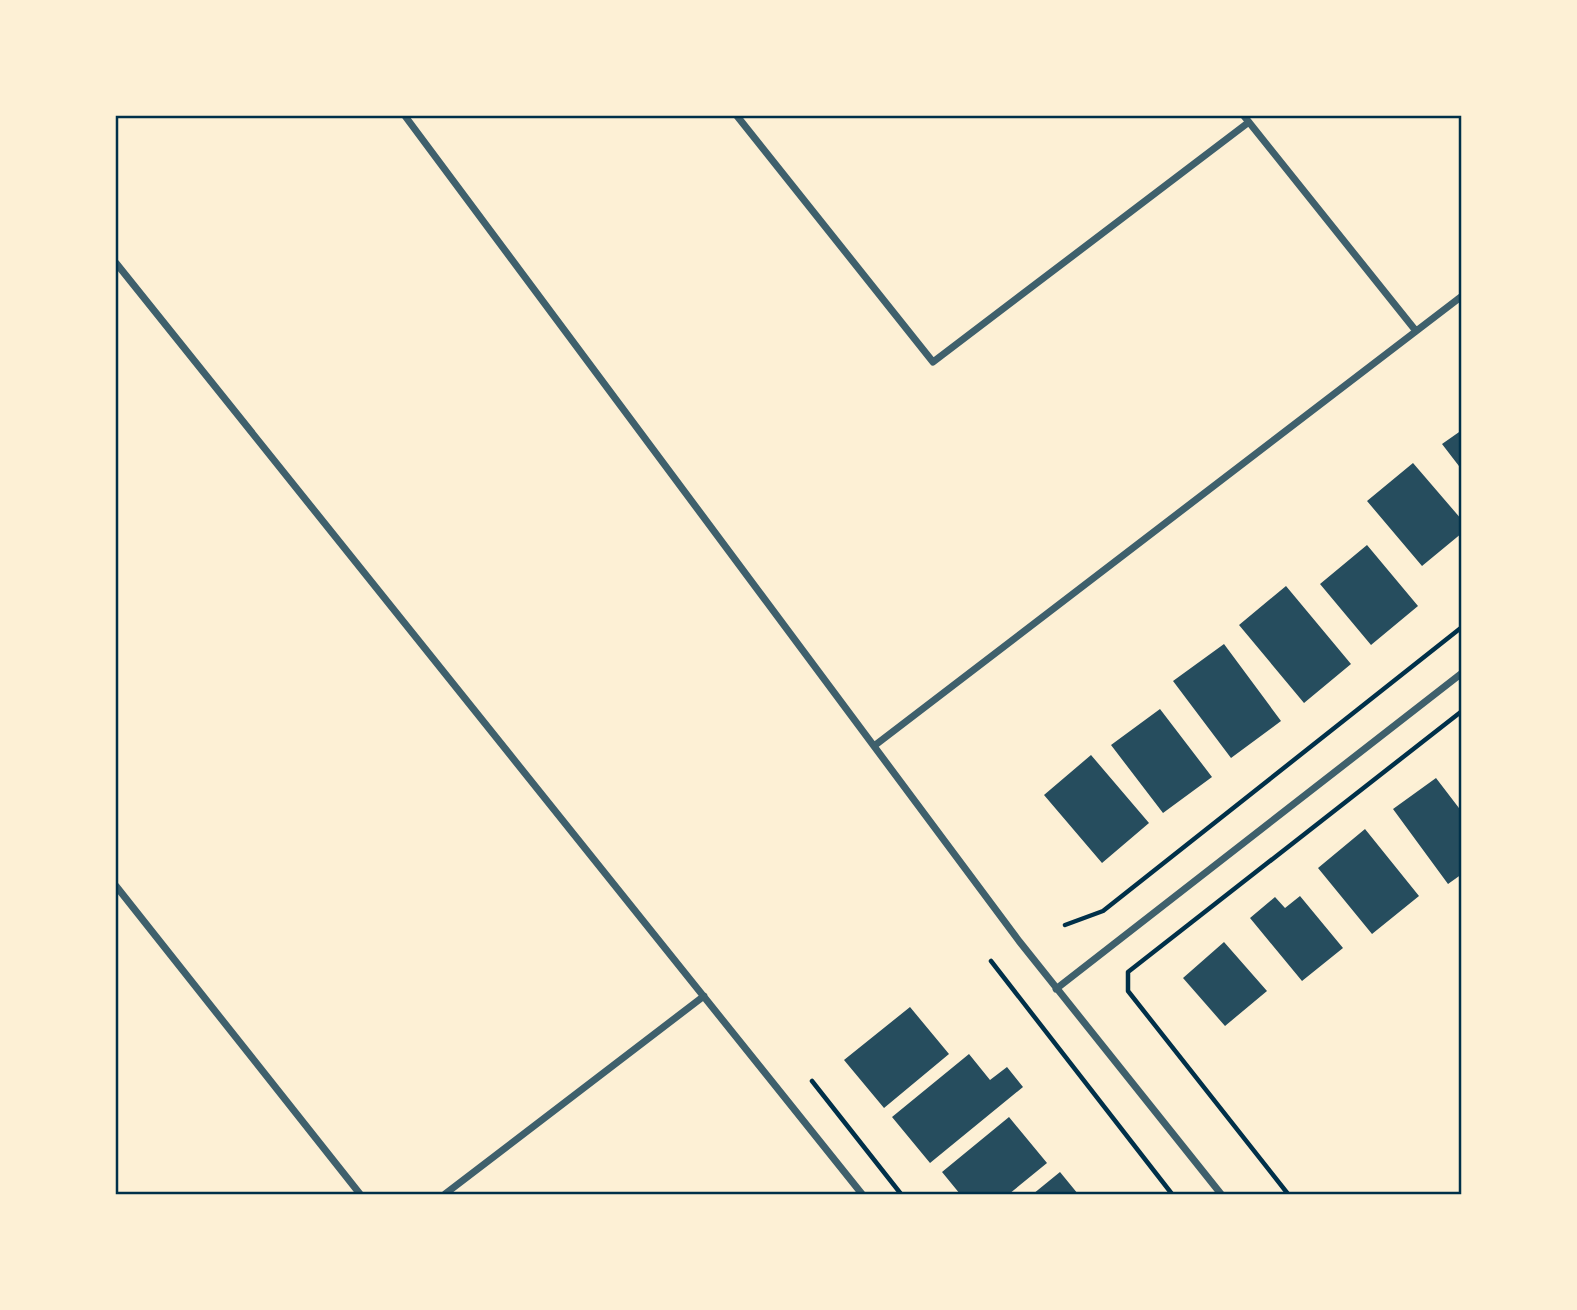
<svg xmlns="http://www.w3.org/2000/svg" width="1577" height="1310" font-family="Lato,sans-serif">
<rect width="100%" height="100%" fill="#fdf0d5"/>
<!-- building -->
<path fill="#264d5e" d="M1462,430V470L1442,444Z
M1413,463L1462,520V533L1422,566L1367,501Z
M1367,545L1418,606L1371,645L1320,584Z
M1286,586L1351,664L1304,703L1239,625Z
M1224,644L1281,721L1231,758L1173,681Z
M1160,709L1212,777L1163,813L1111,745Z
M1091,755L1149,823L1102,863L1044,795Z
M1436,778L1462,812V874L1448,884L1393,809Z
M1365,829L1419,896L1372,934L1318,868Z
M1300,896L1343,948L1302,981L1250,918L1275,897L1285,908Z
M1224,942L1267,991L1225,1026L1183,978Z
M910,1007L949,1054L884,1108L844,1060Z
M969,1054L990,1080L1007,1067L1023,1087L930,1163L892,1117Z
M1009,1117L1047,1163L1009,1194H960L942,1172Z
M1060,1172L1078,1194H1033Z"/>
<g fill="none" stroke-linecap="round" stroke-linejoin="round">
<!-- path -->
<path stroke="#003049" stroke-width="4.5" d="M1065,925L1103,911L1462,627
M991,961L1172,1194
M812,1081L901,1194
M1288,1194L1128,991V972L1462,711"/>
<!-- minor -->
<path stroke="#3f606c" stroke-width="7" d="M405,116L1019,941L1221,1194
M737,116L933,362L1249,122
M1244,116L1416,331
M116,263L862,1194
M874,746L1462,296
M116,886L360,1194
M1056,989L1462,673
M445,1194L704,996"/>
</g>
<!-- border -->
<rect width="1577" height="1310" fill="none" stroke="#fdf0d5" stroke-width="234"/>
<rect x="117" y="117" width="1343" height="1076" fill="none" stroke="#003049" stroke-width="2.5"/>
</svg>
